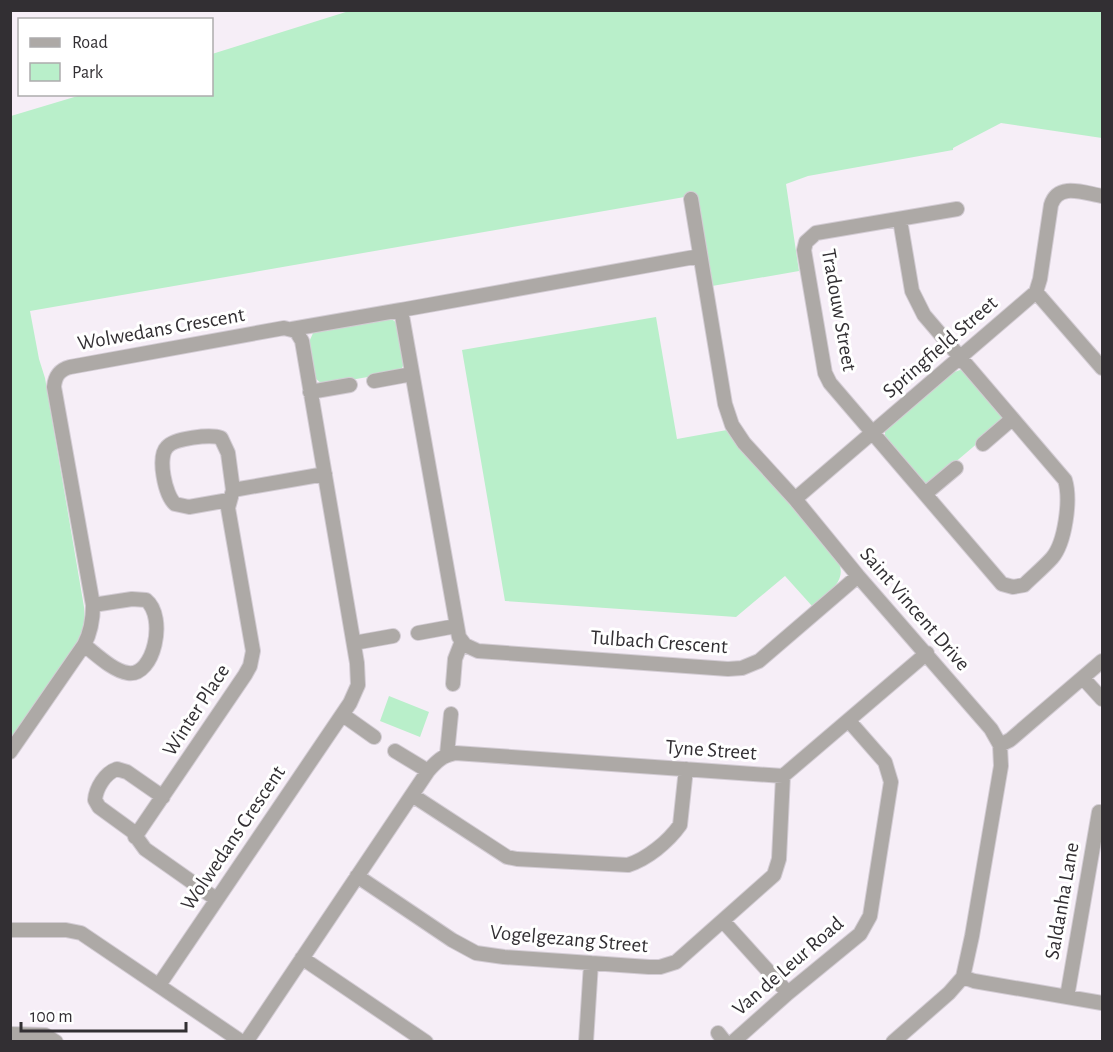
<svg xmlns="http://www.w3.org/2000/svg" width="1113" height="1052" font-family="'Alegreya Sans',sans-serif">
<rect width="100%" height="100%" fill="#f6eef7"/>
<!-- green -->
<path fill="#b9efca" d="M349,11H1102V138L1001,123L953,148V150L808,176L786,184L799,271L712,286L696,195L30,311L39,359L45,378L84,607L85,624L77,642L11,739V116L81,95L212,94V54Z
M656,317L677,439L727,430L839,563C847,583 826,594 812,606L785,576L736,617L505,601L462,350Z
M390,318L397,323L404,363L401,371L323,385L315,378L309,342L314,331Z
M960,370L964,371L1006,419L926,487L885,438V431L952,373Z
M389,696L429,712L420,737L380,721Z"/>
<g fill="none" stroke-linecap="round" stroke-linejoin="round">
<defs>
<path id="minor" d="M691,199L725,404L732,425L744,443L795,499L858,576L991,729L1000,745L1001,766L972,936L963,977L949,993L893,1042
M900,220L912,291L924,315L1065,480C1071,500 1065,543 1052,558C1043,568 1033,576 1024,585L1013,587L1002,584L830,383L825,373L804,250L806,242L816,233L957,209
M700,256L401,310L459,637L465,645L478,651L728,669L742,668L759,661L858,576
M1036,292L1102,368
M292,329L401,310
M374,381L412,374
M310,392L350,385
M983,444L1012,419
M925,494L956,468
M795,499L1036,292L1040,279L1051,205C1058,182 1084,193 1102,196
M229,500L189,507L175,504C165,495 157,457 167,447C174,438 211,434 221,438L228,453L233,490
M418,633L456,626
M354,643L393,636
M84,645C96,654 113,671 128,673C154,677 167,617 146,600L132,599L93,605
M1083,678L1102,699
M453,684L455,659L462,641
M343,715L374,737
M1000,745L1010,740L1102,661
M395,751L428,771
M10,752L84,645C91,632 93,619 93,605L54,387C55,376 59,370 70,367L284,328L296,331L302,341L357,663L358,685L350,703L159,985
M447,754L451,714
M412,795L507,857L517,859L628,865C647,859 668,842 680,825L686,769
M163,797L127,772L117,769C105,773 96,788 95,800L99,807L132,831L145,849L216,899
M135,837L245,675L250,666L253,651L228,508L233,490L325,474
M357,876L452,940L476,953L504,957L649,967H660L676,962L774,875L779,859L783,776
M723,921L788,993
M10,930H66L81,933L242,1042
M302,958L426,1042
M963,977L974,981L1102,1003
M1067,997L1099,812
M718,1033L725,1042
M10,1034L45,1035L56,1042
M246,1042L428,771C436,762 443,755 455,753L783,776L927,653
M586,1042L591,963
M733,1042L788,993L860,934L870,916L891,782L885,762L849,721"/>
</defs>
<!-- minor casing -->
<use href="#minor" stroke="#d3ccd4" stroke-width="16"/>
<!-- minor -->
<use href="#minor" stroke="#ada9a6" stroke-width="14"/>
</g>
<g text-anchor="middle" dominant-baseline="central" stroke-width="6" stroke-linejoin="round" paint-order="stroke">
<!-- street labels -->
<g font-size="21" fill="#322f33" stroke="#fff">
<text transform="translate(839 310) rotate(80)">Tradouw Street</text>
<text transform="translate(161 329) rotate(-10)">Wolwedans Crescent</text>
<text transform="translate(940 347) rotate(-41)">Springfield Street</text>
<text transform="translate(915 609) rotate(49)">Saint Vincent Drive</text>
<text transform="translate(659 642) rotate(4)">Tulbach Crescent</text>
<text transform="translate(196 710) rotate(-57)">Winter Place</text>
<text transform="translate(711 750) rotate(4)">Tyne Street</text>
<text transform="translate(233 838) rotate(-56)">Wolwedans Crescent</text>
<text transform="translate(1062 901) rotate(-80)">Saldanha Lane</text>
<text transform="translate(569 939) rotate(5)">Vogelgezang Street</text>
<text transform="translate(788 966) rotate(-41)">Van de Leur Road</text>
</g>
</g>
<!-- border -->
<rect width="1113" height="1052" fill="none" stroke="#322f33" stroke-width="24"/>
<!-- legend -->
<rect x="18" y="18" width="195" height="78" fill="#ffffff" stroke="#adacad" stroke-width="1.5"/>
<rect x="30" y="38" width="30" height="9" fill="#ada9a6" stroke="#adacad" stroke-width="1.5"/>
<text x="72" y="48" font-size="18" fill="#322f33">Road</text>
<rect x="30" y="63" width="30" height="18" fill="#b9efca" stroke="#adacad" stroke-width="1.5"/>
<text x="72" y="78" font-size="18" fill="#322f33">Park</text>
<!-- scale -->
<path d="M21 1022v9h165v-9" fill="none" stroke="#322f33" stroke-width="3"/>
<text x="30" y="1022" font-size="18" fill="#322f33" stroke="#ffffff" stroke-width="4.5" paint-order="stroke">100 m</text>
</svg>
